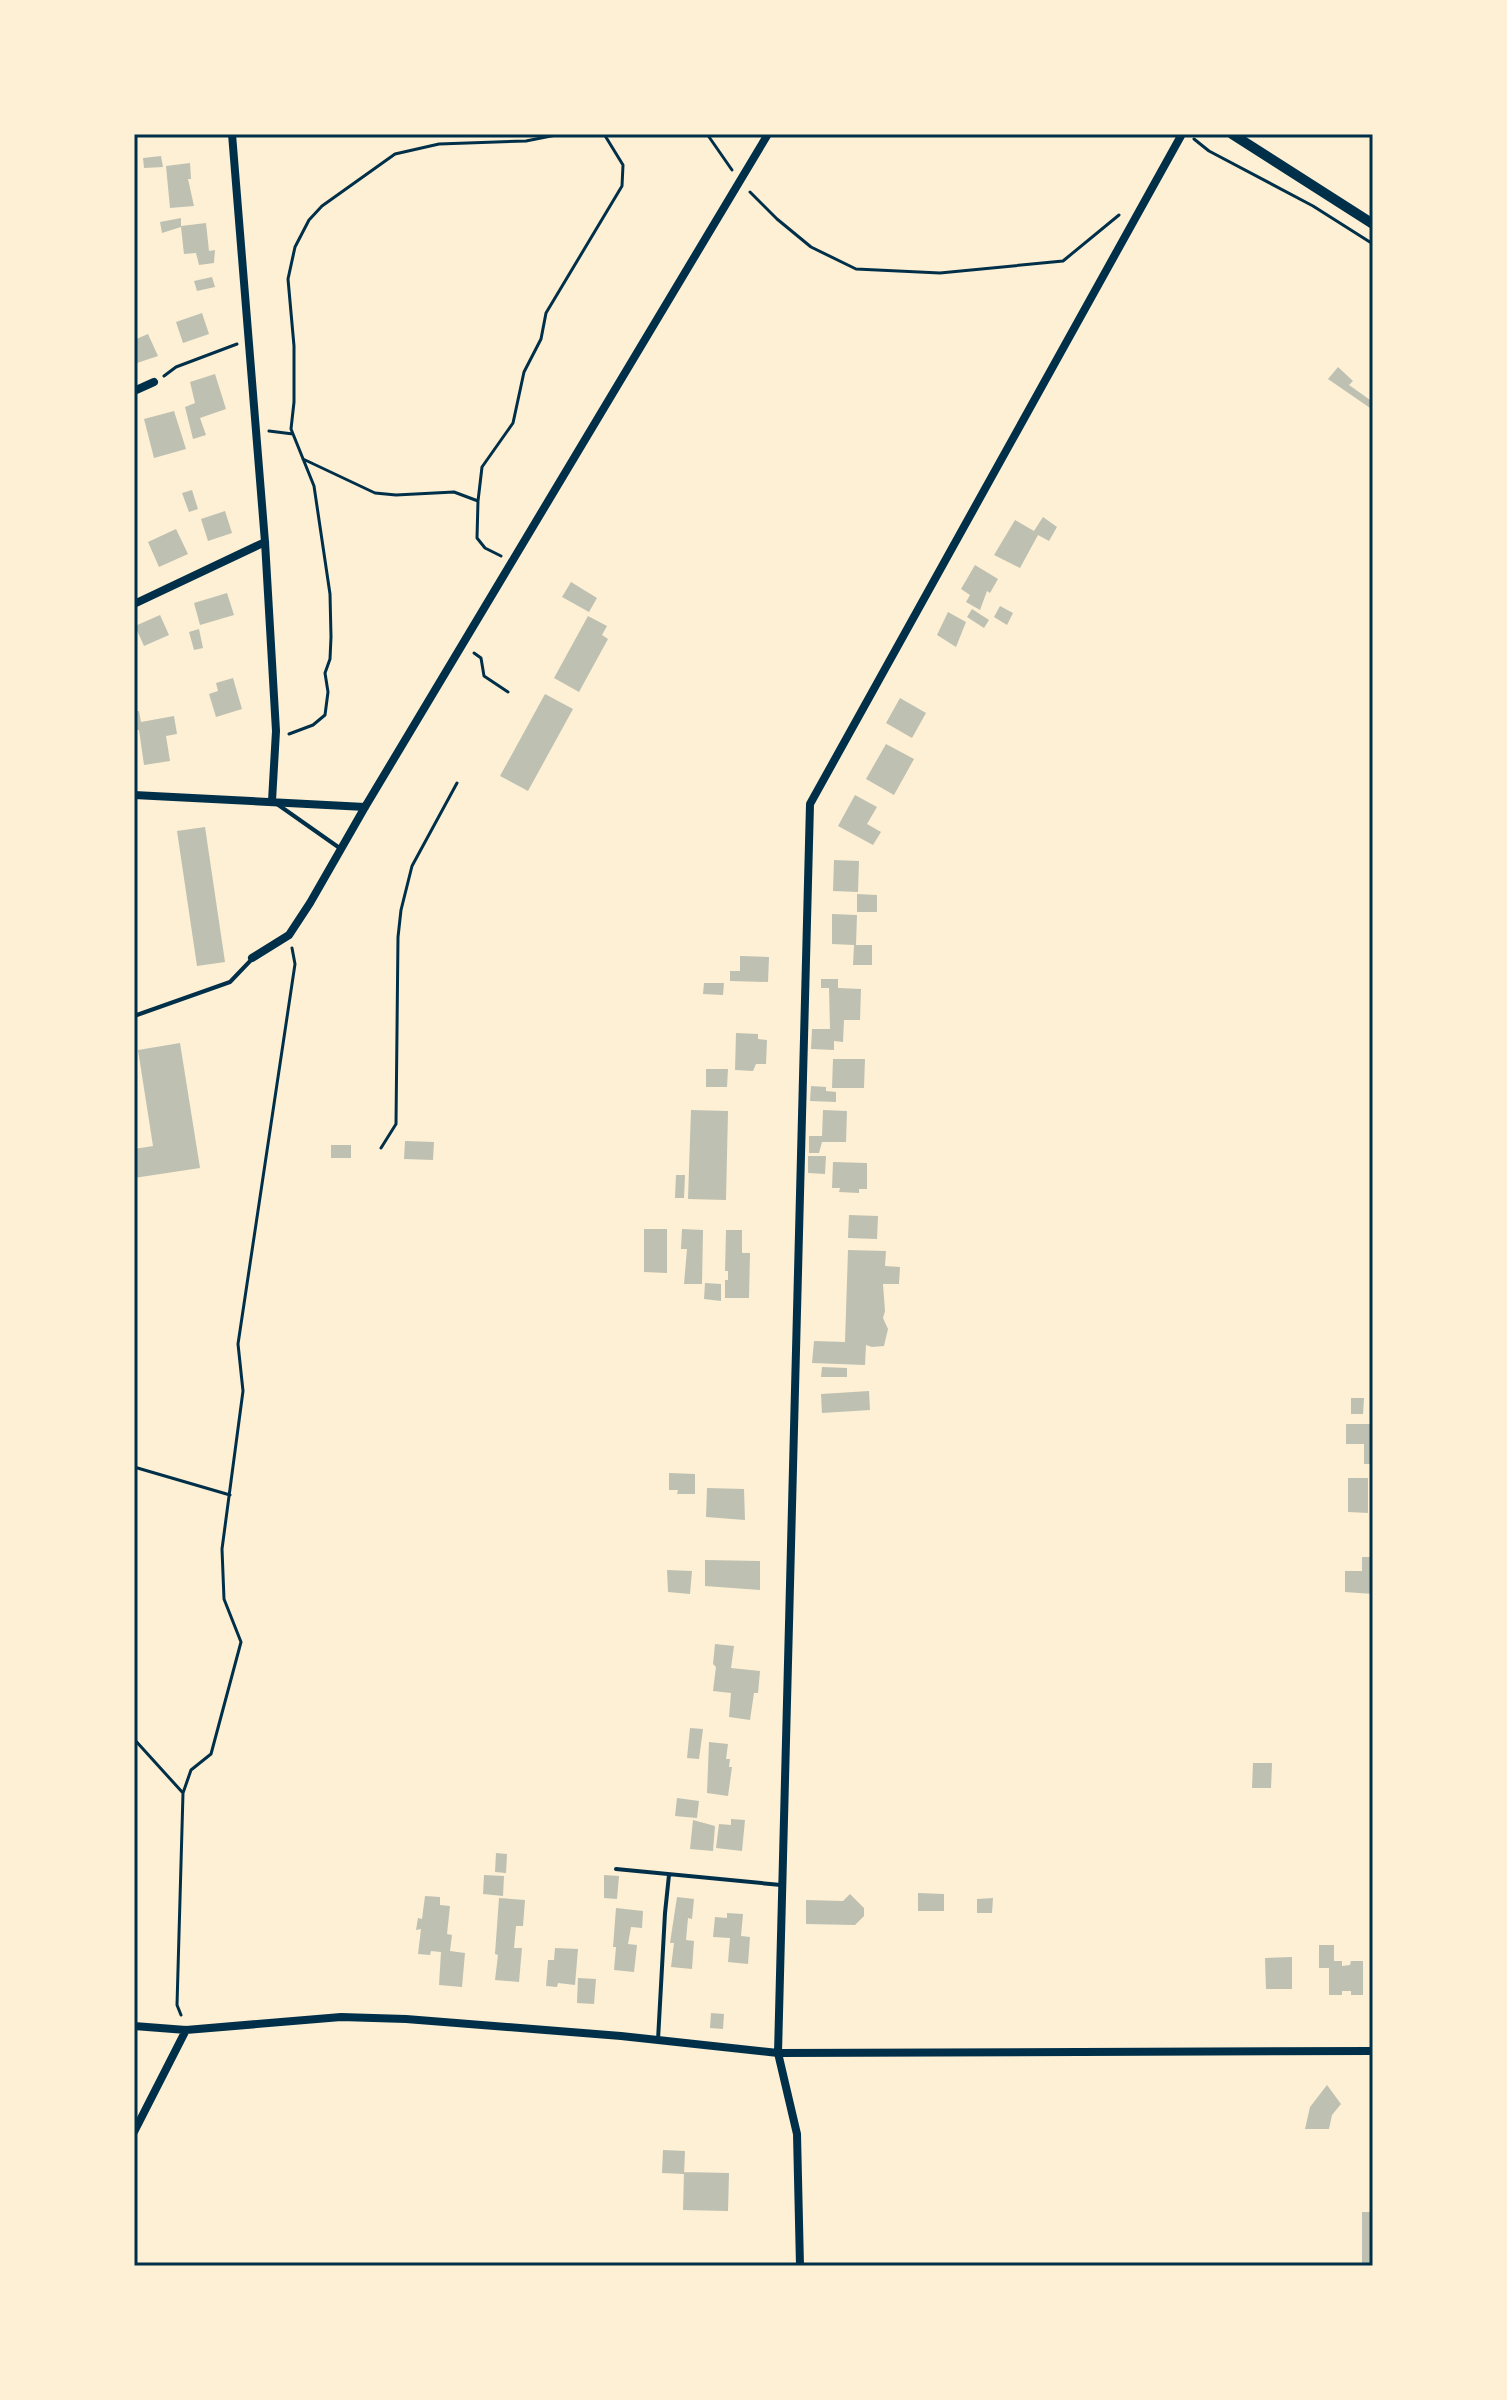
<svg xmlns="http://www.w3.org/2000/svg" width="1507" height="2400" font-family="'Zilla Slab',serif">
<rect width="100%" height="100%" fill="#fdf0d5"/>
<!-- building -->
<path fill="#bec0b2" d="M161,156L163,167L144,168L143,158Z
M190,163L191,179H188L194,206L170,208L166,166Z
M181,218V226L206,223L209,251L215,250L214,263L199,265L196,253L184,254L181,227L162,233L160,222Z
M212,277L215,287L197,291L194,281Z
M202,313L209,334L183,343L176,322Z
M148,334L158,356L134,364V340Z
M1338,367L1353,381L1349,385L1373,402V410L1328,379Z
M215,374L226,409L200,418L206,435L193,439L185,407L195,403L190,382Z
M174,411L186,449L154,458L144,419Z
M192,490L198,509L189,512L182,493Z
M225,511L232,533L208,541L201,519Z
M1043,517L1057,527L1049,541L1038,535L1020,568L994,555L1015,520L1034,531Z
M176,529L188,554L159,567L148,542Z
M975,565L998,579L990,593L987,591L980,610L966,602L970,595L961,589Z
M571,582L597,598L589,612L562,597Z
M227,593L234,615L200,625L194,603Z
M1000,606L1013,613L1007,625L994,617Z
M972,609L989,620L984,628L967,617Z
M948,612L966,622L956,647L937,635Z
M160,615L169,635L144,646L135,626Z
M588,616L607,626L602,635L608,639L579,692L554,678Z
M199,629L203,648L194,650L189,632Z
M233,678L242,709L216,717L209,694L218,691L216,683Z
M545,694L573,709L528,791L500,776Z
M900,698L926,713L912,738L886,723Z
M139,711L141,722L174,716L177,734L166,736L170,761L144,765L139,730H134V712Z
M886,744L914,759L894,795L866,779Z
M855,795L877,807L867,824L881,832L873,845L838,826Z
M205,827L225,962L197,966L177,831Z
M834,860L859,861L858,892L833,891Z
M857,894L877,895V912H857Z
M832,914L857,915L856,945H872V965H853L854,945L832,944Z
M740,956L769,957L768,982L730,981V971H740Z
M821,979H838V988L861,989L860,1020H844L843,1042L834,1041V1050L811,1049L812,1029H830L829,988H821Z
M704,983H724L723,995L703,994Z
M736,1033L758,1034V1039L767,1040L766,1064H756L753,1071L735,1070Z
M180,1043L200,1168L134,1178V1149L153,1146L138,1050Z
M833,1059H865L864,1088H832Z
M706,1069H728L727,1087H706Z
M811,1086L826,1087V1091L836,1092V1102L810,1101Z
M691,1110L728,1111L726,1200L688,1199Z
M823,1110L847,1111L846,1142H822L819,1153H809V1136H822Z
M405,1141L434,1142L433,1160L404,1159Z
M331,1145H351V1158H331Z
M808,1156H826L825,1174L808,1173Z
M833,1162L867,1163V1189H859V1193L839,1192L840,1188H832Z
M676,1175H685L684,1198H675Z
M849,1215L878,1216L877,1239L848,1238Z
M644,1229H667V1273L644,1272Z
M682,1229L703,1230L702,1284H684L687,1249H681Z
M726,1230H742V1253H750L749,1298H725V1280H728V1271H725Z
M848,1250L886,1251L885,1266L900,1267L899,1284H883L885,1311L883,1318L888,1329L884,1346L872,1347L866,1345L865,1365L812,1363L814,1341L845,1342Z
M705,1283L721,1284V1301L704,1299Z
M822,1367L847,1368V1377H821Z
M869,1391L870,1410L822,1413L821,1394Z
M1351,1398H1364L1363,1414H1351Z
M1346,1424H1373V1464H1364V1444H1346Z
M669,1473L695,1474V1494H677L678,1490H669Z
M1348,1478H1368V1513L1348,1512Z
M707,1488L744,1489L745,1520L706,1517Z
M1362,1557H1373V1594L1345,1592V1571H1362Z
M705,1560L760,1561V1590L705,1586Z
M667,1570L692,1571L690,1594L668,1592Z
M715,1644L734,1646L731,1668L760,1671L758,1693H754L750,1720L729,1717L731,1693L713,1691L716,1667L713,1664Z
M690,1728L703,1729L699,1759L687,1758Z
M709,1742L728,1744L726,1759H730L729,1767H732L728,1796L707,1793Z
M1253,1763H1272L1271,1788H1252Z
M677,1798L699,1801L697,1818L675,1816Z
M731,1819L745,1820L742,1851L716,1848L719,1824L731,1825Z
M693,1820L715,1826L713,1851L690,1849Z
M496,1853L507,1854L506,1873L495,1872Z
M484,1875L504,1876L503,1896L483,1894Z
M604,1875L619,1876L617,1899L604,1898Z
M918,1893L944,1894V1911H918Z
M850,1894L864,1908V1916L855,1925L806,1924V1900L843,1901Z
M425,1896L440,1897V1905L450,1906L447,1934L452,1935L450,1951L465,1953L462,1987L439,1985L441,1952L431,1951L430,1955L418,1954L421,1929L416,1930L418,1918L422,1919Z
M677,1897L694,1899L692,1919L688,1918L686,1940L694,1941L692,1969L671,1967L674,1943H670Z
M499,1898L525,1900L523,1926H516L514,1948H522L519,1982L495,1980L498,1955L495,1954Z
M993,1898L992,1913H977V1899Z
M616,1908L643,1911L642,1928L631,1927L628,1944L637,1945L634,1972L614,1970L616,1947H613Z
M727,1913L743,1914L741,1936L750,1937L748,1964L728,1962L730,1938L713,1937L715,1917L727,1918Z
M1319,1945H1334V1961H1342V1966L1350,1965L1351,1961H1363V1995H1351V1991H1342V1995H1329V1968H1319Z
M555,1948L578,1949L575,1985L558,1983L557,1987L546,1986L548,1960H554Z
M1292,1957V1989H1266L1265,1958Z
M578,1978L596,1979L594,2004L577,2003Z
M711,2013L724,2014L723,2029L710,2028Z
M1327,2085L1341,2104L1332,2115L1329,2129H1305L1310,2107Z
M663,2150L685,2151L684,2174L662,2173Z
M684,2172L729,2173L728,2211L683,2210Z
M1362,2212H1373V2266H1362Z"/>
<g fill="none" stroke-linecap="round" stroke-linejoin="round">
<!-- path -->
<path stroke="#003049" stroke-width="3" d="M707,134L732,170
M1194,139L1209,151L1313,206L1373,244
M750,192L777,219L811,247L856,269L940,273L1063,261L1119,215
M164,376L176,367L237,344
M269,431L293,434
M303,459L375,493L396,495L454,492L478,501
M501,556L485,548L477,538L478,501L482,467L513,423L524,372L541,339L546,313L622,186L623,165L604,134
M474,653L481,658L484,676L508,692
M289,734L313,725L325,715L328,692L325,673L330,659L331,637L330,594L314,486L291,429L294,402V346L288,279L295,247L309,220L322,206L395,154L439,144L526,141L561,134
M381,1148L396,1124L398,937L401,910L412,866L457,783
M134,1467L230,1495
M134,1739L183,1793
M181,2015L177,2005L183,1793L191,1770L211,1754L241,1642L224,1599L222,1549L243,1391L238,1344L295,964L292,948"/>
<!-- service -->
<path stroke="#003049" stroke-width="4" d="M277,804L341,849
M134,1016L230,982L252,959
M616,1869L781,1885
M658,2040L665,1913L669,1875"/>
<!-- minor -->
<path stroke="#003049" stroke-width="8" d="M232,134L265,542L276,731L272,801
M134,391L154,382
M134,604L265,542
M134,795L365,807
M252,958L289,935L310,903L365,807L768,134
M134,2026L186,2030L341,2017L406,2019L621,2036L778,2053L1373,2051
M134,2132L186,2030
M800,2266L797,2134L778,2053L810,804L1182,134"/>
<!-- tertiary -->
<path stroke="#003049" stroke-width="10" d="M1232,134L1373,224"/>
</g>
<!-- border -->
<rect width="1507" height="2400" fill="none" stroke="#fdf0d5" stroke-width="272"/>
<rect x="136" y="136" width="1235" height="2128" fill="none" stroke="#003049" stroke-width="3"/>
</svg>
